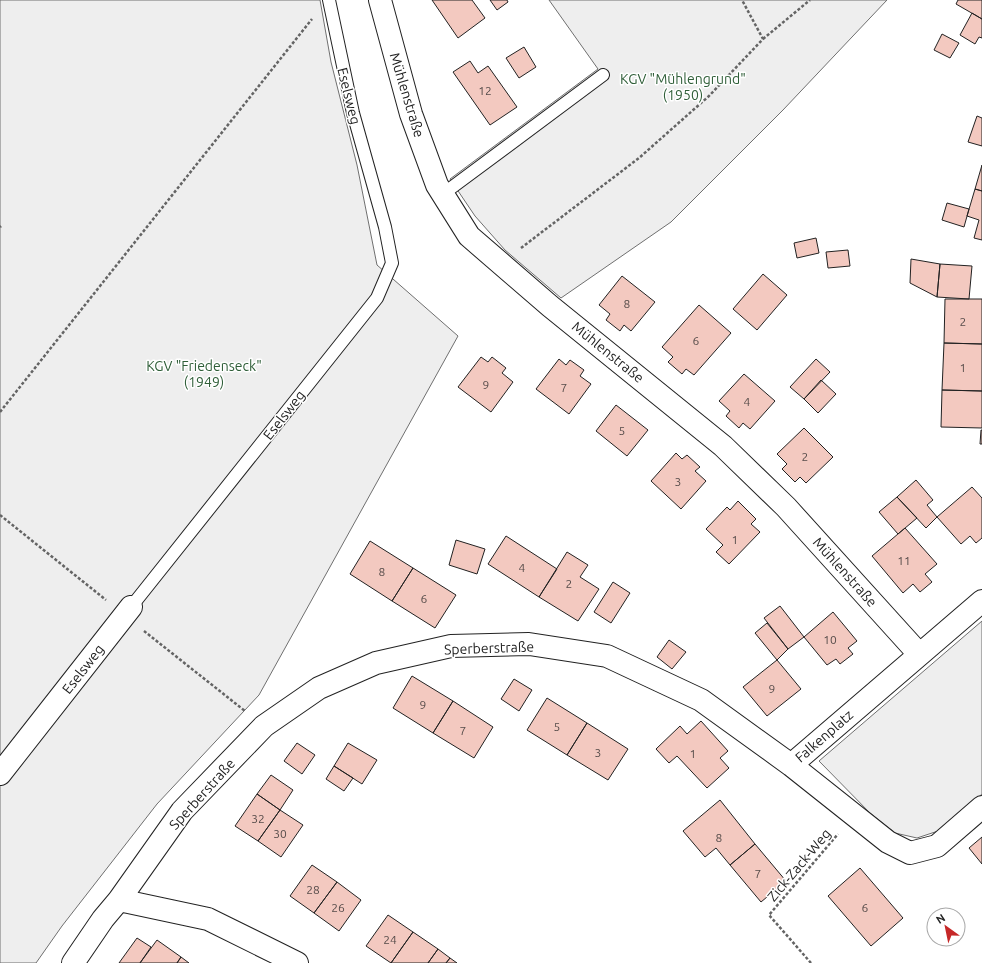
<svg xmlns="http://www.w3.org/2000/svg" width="982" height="963" font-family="Ubuntu,sans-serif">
<rect width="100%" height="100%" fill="#fff"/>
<!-- green -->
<path fill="#eee" stroke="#6f6f6f" d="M0,0H320L331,62L357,165L377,265L458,336L259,695L157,804L62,926L36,963H0Z
M549,0H887L783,110L671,222L561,298L505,250L475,216L450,179L598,69Z
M982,621V794L941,830L917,838L895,833L870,813L819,761Z"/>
<!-- building -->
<path fill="#f3c9c0" stroke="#222" d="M432,0H472L485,18L458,38Z
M490,0H507L508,2L497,10Z
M958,0H982V19L956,4Z
M972,13L982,19V38L979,37L975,44L960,35Z
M942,34L959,43L950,58L934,50Z
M524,47L536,67L519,78L506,58Z
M470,61L478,73L488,66L517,107L490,125L453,72Z
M977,116L982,118V146L968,142Z
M982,165V191L975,189Z
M975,189L982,191V240L974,238L979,220L967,216Z
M947,203L969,209L964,227L942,220Z
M816,238L819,253L797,258L794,243Z
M848,250L850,266L828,268L826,252Z
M911,259L940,264L937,297L910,283Z
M940,264L972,266L969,299L937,297Z
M763,274L787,295L757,330L733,309Z
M622,276L655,302L631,331L624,325L620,331L606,320L610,314L599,305Z
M945,299H982V344L944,343Z
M699,305L731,333L694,375L686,369L682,374L668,362L673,357L662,347Z
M944,343L982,344V391L942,390Z
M481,357L488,362L492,357L506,368L502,373L513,382L491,412L458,387Z
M559,359L566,365L570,360L584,370L580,376L591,384L569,414L536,389Z
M816,359L830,372L804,399L790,387Z
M744,374L775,401L750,429L743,423L739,428L726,416L730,411L719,401Z
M821,380L836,394L818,413L804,399Z
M942,390L982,391V428L941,427Z
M616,405L648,430L627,456L596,431Z
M804,428L833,457L806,483L800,477L795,482L782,469L787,464L777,454Z
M981,430H982V444H980Z
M676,453L682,459L687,455L700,467L695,471L706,481L681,509L651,481Z
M916,480L933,500L927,505L937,517L926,528L897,497Z
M972,487L982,498V538L976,543L970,536L961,544L937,517Z
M897,497L917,518L898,534L879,512Z
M738,501L756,519L751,524L760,532L729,564L716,552L723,545L706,529L727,507L730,510Z
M905,528L937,564L925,574L932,582L920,592L913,584L903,593L872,556Z
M506,536L557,569L539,597L488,564Z
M456,540L485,549L477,574L449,565Z
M370,541L413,568L392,601L350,574Z
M567,552L588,565L580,577L599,589L578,621L539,597Z
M413,568L456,595L435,628L392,601Z
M613,582L630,593L611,623L594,612Z
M780,606L804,637L788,649L764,618Z
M833,612L857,641L848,648L853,654L840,664L836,659L827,665L804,637Z
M767,623L788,649L777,660L755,633Z
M669,640L686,652L672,669L657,657Z
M777,660L801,689L767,716L743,687Z
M412,676L453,701L433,733L393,708Z
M514,679L532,690L519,711L501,699Z
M547,698L587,723L567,755L527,730Z
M453,701L493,727L474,758L433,733Z
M701,721L728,751L720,758L729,768L707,788L677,756L669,763L656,749L680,726L687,734Z
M587,723L628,749L608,780L567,755Z
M297,743L315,755L302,774L284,761Z
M348,743L377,760L362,784L334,766Z
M334,766L353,778L344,791L326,779Z
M271,775L293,790L280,810L257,794Z
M257,794L280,810L258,841L235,826Z
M720,800L755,844L730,865L716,848L705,857L683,831Z
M280,810L303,825L281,857L258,841Z
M982,837V864L969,848Z
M755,844L786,881L761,902L730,865Z
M312,865L337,882L314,913L290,896Z
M860,868L903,918L871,946L828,896Z
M337,882L361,900L339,931L314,913Z
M388,915L413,932L391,963L366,946Z
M413,932L438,949L428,963H391Z
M137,938L151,947L140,963H119Z
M157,940L181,957L177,963H140Z
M438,949L450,958L446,963H428Z
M181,957L189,963H177Z
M450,958L457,963H446Z"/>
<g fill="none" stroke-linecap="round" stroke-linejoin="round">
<defs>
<path id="lane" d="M443,194L603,75
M131,607L377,298L392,263L385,227L353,113L329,0"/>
<path id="street" d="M380,0L411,114L437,185L469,236L550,306L723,446L786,507L919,654
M982,601L791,765L888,842L910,853L937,846L982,807
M0,774L131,607
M119,900L208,919L297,963
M73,963L103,919L119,900L182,811L264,726L319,688L376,663L451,646L529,644L607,656L701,700L791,765"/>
</defs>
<!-- lane casing -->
<use href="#lane" stroke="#222" stroke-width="14"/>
<!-- street casing -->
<use href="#street" stroke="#222" stroke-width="24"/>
<!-- path -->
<path stroke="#646464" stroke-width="2.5" stroke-dasharray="3 2" stroke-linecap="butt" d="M763,39L810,0
M0,227L1,226
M521,248L639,158L709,96L763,39L742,0
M0,412L312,19
M0,515L106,600
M144,631L245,711
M811,963L769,915L838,834"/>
<!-- lane -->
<use href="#lane" stroke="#fff" stroke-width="12"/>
<!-- street -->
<use href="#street" stroke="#fff" stroke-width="22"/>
</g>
<g text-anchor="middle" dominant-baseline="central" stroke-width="3" stroke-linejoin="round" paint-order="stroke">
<!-- number labels -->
<g font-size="12" fill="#564c4a">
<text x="485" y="90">12</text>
<text x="627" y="303">8</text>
<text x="963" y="321">2</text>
<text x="696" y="340">6</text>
<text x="963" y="367">1</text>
<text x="486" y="384">9</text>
<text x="564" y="387">7</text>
<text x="747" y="401">4</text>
<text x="622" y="430">5</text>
<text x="805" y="456">2</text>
<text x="678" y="481">3</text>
<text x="735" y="539">1</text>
<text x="904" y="560">11</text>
<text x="522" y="567">4</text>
<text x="382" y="571">8</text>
<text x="569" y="583">2</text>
<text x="424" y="598">6</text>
<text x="830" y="639">10</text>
<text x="772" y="688">9</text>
<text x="423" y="704">9</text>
<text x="557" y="726">5</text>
<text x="463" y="730">7</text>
<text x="598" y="752">3</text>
<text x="693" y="753">1</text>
<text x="258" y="818">32</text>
<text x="280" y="833">30</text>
<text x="719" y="837">8</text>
<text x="758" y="873">7</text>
<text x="313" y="889">28</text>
<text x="338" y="907">26</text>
<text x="865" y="907">6</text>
<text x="390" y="939">24</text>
</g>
<!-- park labels -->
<g font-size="14" fill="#2f5e38" stroke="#fff">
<text x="683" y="79">KGV "Mühlengrund"<tspan x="683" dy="16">(1950)</tspan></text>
<text x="204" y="366">KGV "Friedenseck"<tspan x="204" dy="16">(1949)</tspan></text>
</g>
<!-- street labels -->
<g font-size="14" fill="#222" stroke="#fff">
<text transform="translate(407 95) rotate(73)">Mühlenstraße</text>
<text transform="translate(349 96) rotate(76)">Eselsweg</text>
<text transform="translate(608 352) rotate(39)">Mühlenstraße</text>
<text transform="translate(284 415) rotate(-52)">Eselsweg</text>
<text transform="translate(845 572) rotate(48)">Mühlenstraße</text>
<text transform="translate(489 648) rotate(-2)">Sperberstraße</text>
<text transform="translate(83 669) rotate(-52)">Eselsweg</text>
<text transform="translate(824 736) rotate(-41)">Falkenplatz</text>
<text transform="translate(202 794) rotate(-48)">Sperberstraße</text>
<text transform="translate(799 865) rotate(-50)">Zick-Zack-Weg</text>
</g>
</g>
<!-- north arrow -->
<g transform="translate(946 927) rotate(327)"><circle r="19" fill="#ffffff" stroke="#a7a7a7"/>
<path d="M0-3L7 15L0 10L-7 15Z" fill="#c62828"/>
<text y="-6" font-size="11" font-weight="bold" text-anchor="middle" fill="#222222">N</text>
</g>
</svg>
